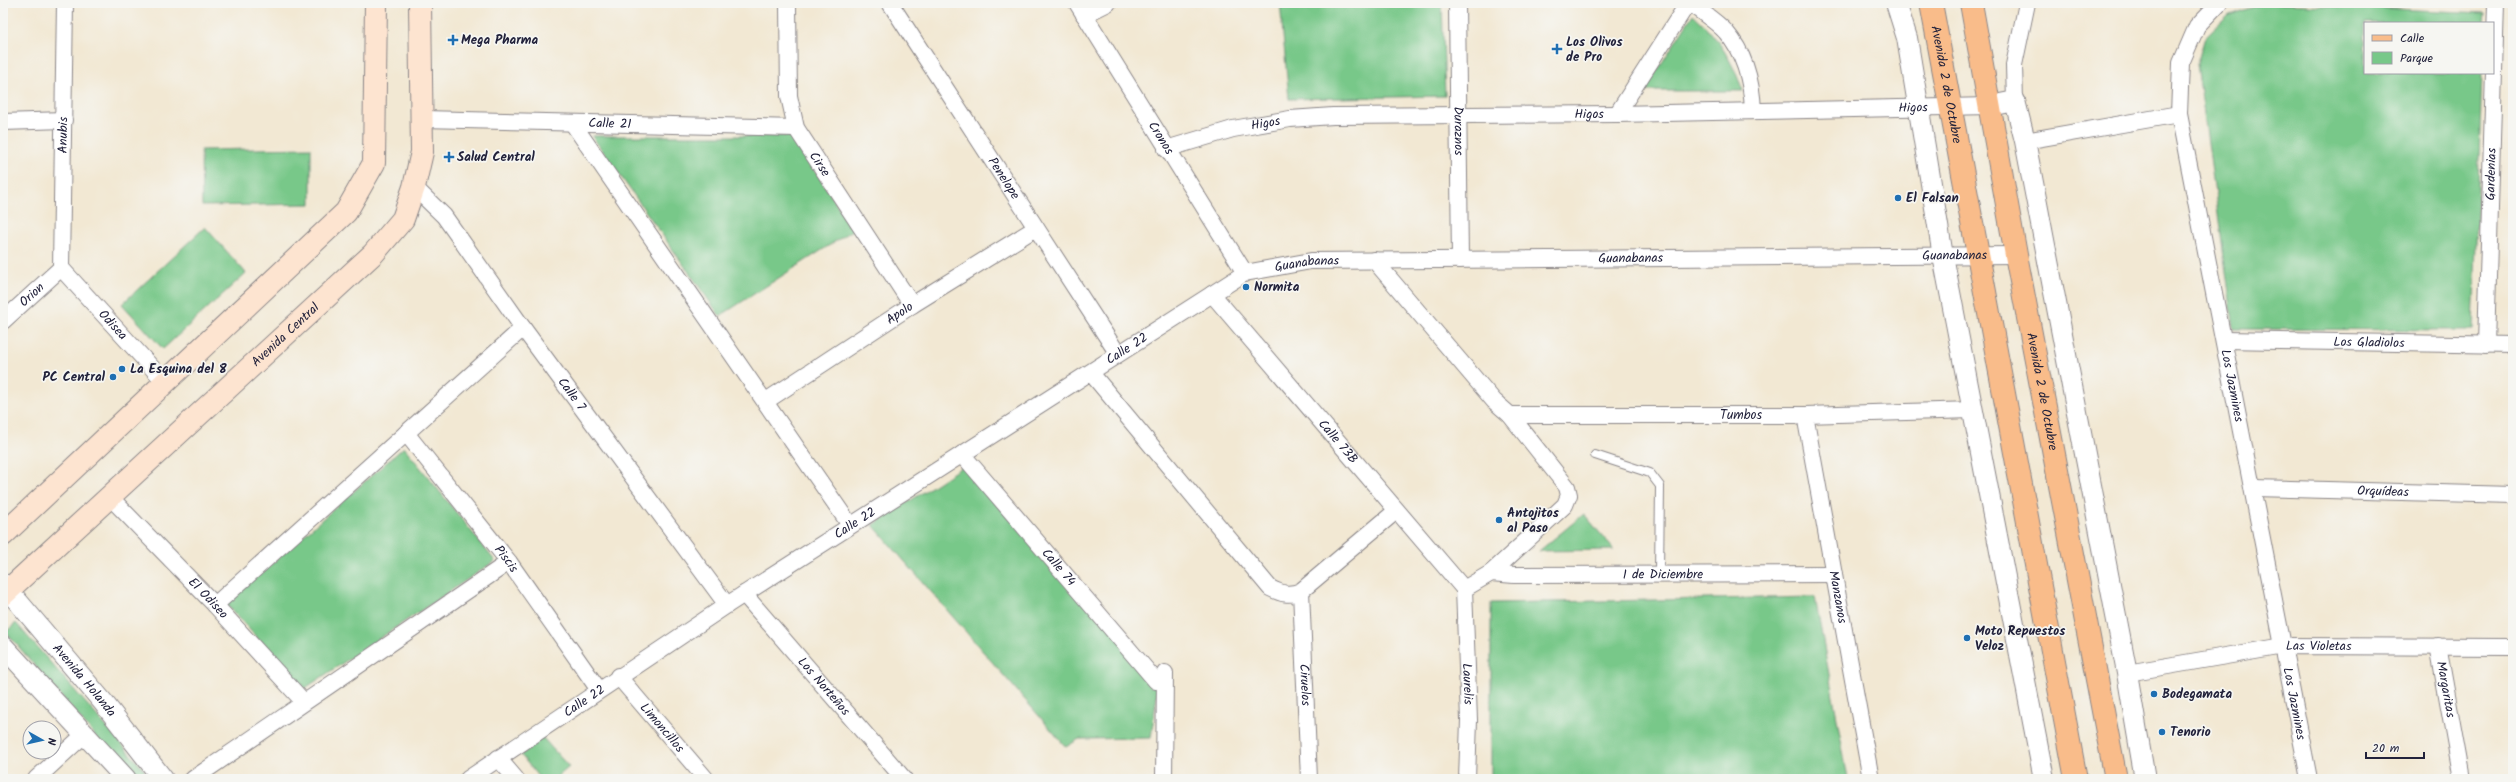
<svg xmlns="http://www.w3.org/2000/svg" width="2516" height="782" font-family="Kalam,sans-serif">
<rect width="100%" height="100%" fill="#f6f6f2"/>
<filter id="ink" filterUnits="userSpaceOnUse"><feTurbulence type="fractalNoise" baseFrequency=".025" numOctaves="2"/><feDisplacementMap in="SourceGraphic" scale="8" xChannelSelector="R" yChannelSelector="G"/><feConvolveMatrix kernelMatrix="1 2 1 2 8 2 1 2 1" color-interpolation-filters="sRGB"/></filter>
<filter id="wash" filterUnits="userSpaceOnUse"><feTurbulence type="fractalNoise" baseFrequency=".012" numOctaves="4" result="noise"/><feDisplacementMap in="SourceGraphic" scale="16" xChannelSelector="R" yChannelSelector="G"/><feGaussianBlur stdDeviation="0.9" result="paint"/><feColorMatrix in="noise" values="0 0 0 0 0 0 0 0 0 0 0 0 0 0 0 0 0 1.4 0 .05"/><feComposite in="paint" operator="in"/></filter>
<g filter="url(#wash)">
<rect width="100%" height="100%" fill="#f2e8d3"/>
<!-- green -->
<path fill="#78c889" stroke="#4d7562" d="M1280,3H1442L1445,96L1289,99Z
M2264,3L2484,13L2483,23H2365V73H2482L2473,330L2234,329L2197,64L2205,37L2227,16Z
M1693,14C1719,38 1731,59 1743,91H1644Z
M592,136H793L853,230L720,316Z
M311,148V204L202,206L201,150Z
M205,227L246,273L163,349L122,304Z
M404,447L495,561L304,689L226,604Z
M971,461L1159,680L1151,738L1079,739L1066,747L873,525Z
M1584,514L1614,550L1539,551Z
M1815,597L1848,779H1491V603Z
M16,623L152,779H132L6,632Z
M542,737L569,767L555,779H540L521,755Z"/>
</g>
<g filter="url(#ink)">
<g fill="none" stroke-linecap="round" stroke-linejoin="round">
<defs>
<path id="service" d="M1595,455L1650,473L1660,486L1659,574"/>
<g id="minor">
<path id="s1" d="M788,3L789,96L796,128L912,305"/>
<path id="s2" d="M890,3L1118,354"/>
<path id="s3" d="M1077,3L1245,273"/>
<path id="s4" d="M1457,3L1460,260"/>
<path d="M1690,3C1701,12 1716,21 1726,32C1745,54 1752,83 1753,111"/>
<path id="s5" d="M2219,3L2197,26L2181,63L2179,114L2309,779"/>
<path d="M1084,15L1108,3"/>
<path d="M2015,101L2014,65L2027,3"/>
<path d="M1617,114L1688,3"/>
<path id="s6" d="M423,119L796,128"/>
<path d="M3,122L64,120"/>
<path d="M573,124L850,525"/>
<path d="M2025,141L2179,114"/>
<path id="s7" d="M1166,149L1233,129L1290,119L1333,116L1617,114L1990,106"/>
<path id="s8" d="M414,187L444,216L523,328L727,605"/>
<path d="M1374,260L1494,401L1510,415L1567,487L1569,495L1565,505L1491,573L1464,589"/>
<path id="s9" d="M61,268L65,3"/>
<path id="s10" d="M61,268L165,382"/>
<path id="s11" d="M1212,294L1464,589"/>
<path id="s12" d="M3,321L61,268"/>
<path id="s13" d="M2224,340L2513,345"/>
<path id="s14" d="M2486,345L2496,3"/>
<path d="M1091,373L1270,588C1282,594 1289,596 1301,591L1396,511"/>
<path id="s15" d="M766,401L912,305L1036,228"/>
<path id="s16" d="M1510,415H1805L1973,410"/>
<path id="s17" d="M1805,415L1871,779"/>
<path id="s18" d="M406,433L509,562L599,690"/>
<path id="s19" d="M962,454L1156,681"/>
<path id="s20" d="M2253,488L2513,495"/>
<path id="s21" d="M110,497L215,605L303,701"/>
<path id="s22" d="M1491,573L1514,575L1834,574"/>
<path id="s23" d="M1464,589L1469,720L1467,779"/>
<path id="s24" d="M1301,591L1309,779"/>
<path id="s25" d="M744,594L904,779"/>
<path d="M215,605L523,328"/>
<path id="s26" d="M2438,646L2462,779"/>
<path id="s27" d="M2127,673L2284,646L2513,647"/>
<path id="s28" d="M618,676L706,779"/>
<path d="M498,758L516,779"/>
<path d="M36,779L85,734"/>
<path d="M193,779L509,562"/>
<path id="s29" d="M468,779L727,605L1245,273L1311,261L2016,255"/>
<path d="M1164,779L1165,673"/>
</g>
<g id="tertiary">
<path d="M1896,3L1907,38L1943,256L2044,779"/>
<path d="M1990,106L2015,101L2025,141L2127,673L2145,779"/>
<path id="s30" d="M3,584L103,702L163,779"/>
<path d="M3,646L126,779"/>
</g>
<g id="secondary">
<path d="M3,535L346,212L374,163L376,3"/>
<path id="s31" d="M3,595L373,254L403,219L414,187L422,152L420,3"/>
</g>
<g id="primary">
<path id="s32" d="M1931,3L2076,779"/>
<path id="s33" d="M1971,3L2016,255L2116,779"/>
</g>
</defs>
<!-- service casing -->
<use href="#service" stroke="#8a8587" stroke-width="10"/>
<!-- minor casing -->
<use href="#minor" stroke="#8a8587" stroke-width="18"/>
<!-- tertiary casing -->
<use href="#tertiary" stroke="#8a8587" stroke-width="22"/>
<!-- secondary casing -->
<use href="#secondary" stroke="#8a8587" stroke-width="24"/>
<!-- primary casing -->
<use href="#primary" stroke="#8a8587" stroke-width="24"/>
<!-- service -->
<use href="#service" stroke="#fff" stroke-width="8"/>
<!-- minor -->
<use href="#minor" stroke="#fff" stroke-width="16"/>
<!-- tertiary -->
<use href="#tertiary" stroke="#fff" stroke-width="20"/>
<!-- secondary -->
<use href="#secondary" stroke="#fde4d0" stroke-width="22"/>
<!-- primary -->
<use href="#primary" stroke="#f9bc8a" stroke-width="22"/>
</g>
</g>
<!-- markers -->
<g fill="#1f6fb2" stroke="#f6f6f2" stroke-width="1.5">
<path d="M451 34h4v4h4v4h-4v4h-4v-4h-4v-4h4z"/>
<path d="M1555 43h4v4h4v4h-4v4h-4v-4h-4v-4h4z"/>
<path d="M447 151h4v4h4v4h-4v4h-4v-4h-4v-4h4z"/>
<circle cx="1898" cy="198" r="4"/>
<circle cx="1246" cy="287" r="4"/>
<circle cx="122" cy="369" r="4"/>
<circle cx="113" cy="377" r="4"/>
<circle cx="1499" cy="520" r="4"/>
<circle cx="1967" cy="638" r="4"/>
<circle cx="2154" cy="694" r="4"/>
<circle cx="2162" cy="732" r="4"/>
</g>
<g text-anchor="middle" dominant-baseline="central" stroke-width="3.5" stroke-linejoin="round" paint-order="stroke">
<!-- poi labels -->
<g font-size="13" font-weight="bold" fill="#22223b" stroke="#f6f6f2" text-anchor="start">
<text x="461" y="40">Mega Pharma</text>
<text x="1566" y="42">Los Olivos<tspan x="1566" dy="15">de Pro</tspan></text>
<text x="457" y="157">Salud Central</text>
<text x="1906" y="198">El Falsan</text>
<text x="1254" y="287">Normita</text>
<text x="130" y="369">La Esquina del 8</text>
<text x="105" y="377" text-anchor="end">PC Central</text>
<text x="1507" y="513">Antojitos<tspan x="1507" dy="15">al Paso</tspan></text>
<text x="1975" y="631">Moto Repuestos<tspan x="1975" dy="15">Veloz</tspan></text>
<text x="2162" y="694">Bodegamata</text>
<text x="2170" y="732">Tenorio</text>
</g>
<!-- street labels -->
<g font-size="13" fill="#22223b" stroke="#f6f6f2">
<text stroke="none"><textPath href="#s32" startOffset="83">Avenida 2 de Octubre</textPath></text>
<text stroke="none"><textPath href="#s7" startOffset="751">Higos</textPath></text>
<text stroke="none"><textPath href="#s7" startOffset="427">Higos</textPath></text>
<text stroke="none"><textPath href="#s7" startOffset="103">Higos</textPath></text>
<text stroke="none"><textPath href="#s6" startOffset="187">Calle 21</textPath></text>
<text stroke="none"><textPath href="#s4" startOffset="128">Duraznos</textPath></text>
<text stroke="none"><textPath href="#s9" startOffset="133">Anubis</textPath></text>
<text stroke="none"><textPath href="#s3" startOffset="159">Cronos</textPath></text>
<text stroke="none"><textPath href="#s1" startOffset="169">Cirse</textPath></text>
<text stroke="none"><textPath href="#s14" startOffset="171">Gardenias</textPath></text>
<text stroke="none"><textPath href="#s2" startOffset="209">Penelope</textPath></text>
<text stroke="none"><textPath href="#s29" startOffset="1638">Guanabanas</textPath></text>
<text stroke="none"><textPath href="#s29" startOffset="1314">Guanabanas</textPath></text>
<text stroke="none"><textPath href="#s29" startOffset="990">Guanabanas</textPath></text>
<text stroke="none"><textPath href="#s12" startOffset="39">Orion</textPath></text>
<text stroke="none"><textPath href="#s15" startOffset="160">Apolo</textPath></text>
<text stroke="none"><textPath href="#s10" startOffset="77">Odisea</textPath></text>
<text stroke="none"><textPath href="#s31" startOffset="384">Avenida Central</textPath></text>
<text stroke="none"><textPath href="#s13" startOffset="145">Los Gladiolos</textPath></text>
<text stroke="none"><textPath href="#s29" startOffset="787">Calle 22</textPath></text>
<text stroke="none"><textPath href="#s5" startOffset="400">Los Jazmines</textPath></text>
<text stroke="none"><textPath href="#s33" startOffset="395">Avenida 2 de Octubre</textPath></text>
<text stroke="none"><textPath href="#s8" startOffset="261">Calle 7</textPath></text>
<text stroke="none"><textPath href="#s16" startOffset="231">Tumbos</textPath></text>
<text stroke="none"><textPath href="#s11" startOffset="194">Calle 73B</textPath></text>
<text stroke="none"><textPath href="#s20" startOffset="130">Orquídeas</textPath></text>
<text stroke="none"><textPath href="#s29" startOffset="464">Calle 22</textPath></text>
<text stroke="none"><textPath href="#s18" startOffset="161">Piscis</textPath></text>
<text stroke="none"><textPath href="#s19" startOffset="149">Calle 74</textPath></text>
<text stroke="none"><textPath href="#s22" startOffset="172">1 de Diciembre</textPath></text>
<text stroke="none"><textPath href="#s17" startOffset="185">Manzanos</textPath></text>
<text stroke="none"><textPath href="#s21" startOffset="141">El Odiseo</textPath></text>
<text stroke="none"><textPath href="#s27" startOffset="194">Las Violetas</textPath></text>
<text stroke="none"><textPath href="#s30" startOffset="126">Avenida Holanda</textPath></text>
<text stroke="none"><textPath href="#s23" startOffset="95">Laurelis</textPath></text>
<text stroke="none"><textPath href="#s24" startOffset="94">Ciruelos</textPath></text>
<text stroke="none"><textPath href="#s25" startOffset="122">Los Norteños</textPath></text>
<text stroke="none"><textPath href="#s26" startOffset="44">Margaritas</textPath></text>
<text stroke="none"><textPath href="#s29" startOffset="140">Calle 22</textPath></text>
<text stroke="none"><textPath href="#s5" startOffset="724">Los Jazmines</textPath></text>
<text stroke="none"><textPath href="#s28" startOffset="68">Limoncillos</textPath></text>
</g>
</g>
<!-- margin -->
<rect width="2516" height="782" fill="none" stroke="#f6f6f2" stroke-width="16"/>
<!-- legend -->
<rect x="2364" y="22" width="130" height="52" fill="#f6f6f2" stroke="#a1a1a9"/>
<rect x="2372" y="35" width="20" height="6" fill="#f9bc8a" stroke="#a1a1a9"/>
<text x="2400" y="42" font-size="12" fill="#22223b">Calle</text>
<rect x="2372" y="52" width="20" height="12" fill="#78c889" stroke="#a1a1a9"/>
<text x="2400" y="62" font-size="12" fill="#22223b">Parque</text>
<!-- north arrow -->
<g transform="translate(42 740) rotate(98)"><circle r="19" fill="#f6f6f2" stroke="#a1a1a9"/>
<path d="M0-3L7 15L0 10L-7 15Z" fill="#1f6fb2"/>
<text y="-6" font-size="11" font-weight="bold" text-anchor="middle" fill="#22223b">N</text>
</g>
<!-- scale -->
<path d="M2366 752v6h58v-6" fill="none" stroke="#22223b" stroke-width="2"/>
<text x="2372" y="752" font-size="12" fill="#22223b" stroke="#f6f6f2" stroke-width="3" paint-order="stroke">20 m</text>
</svg>
